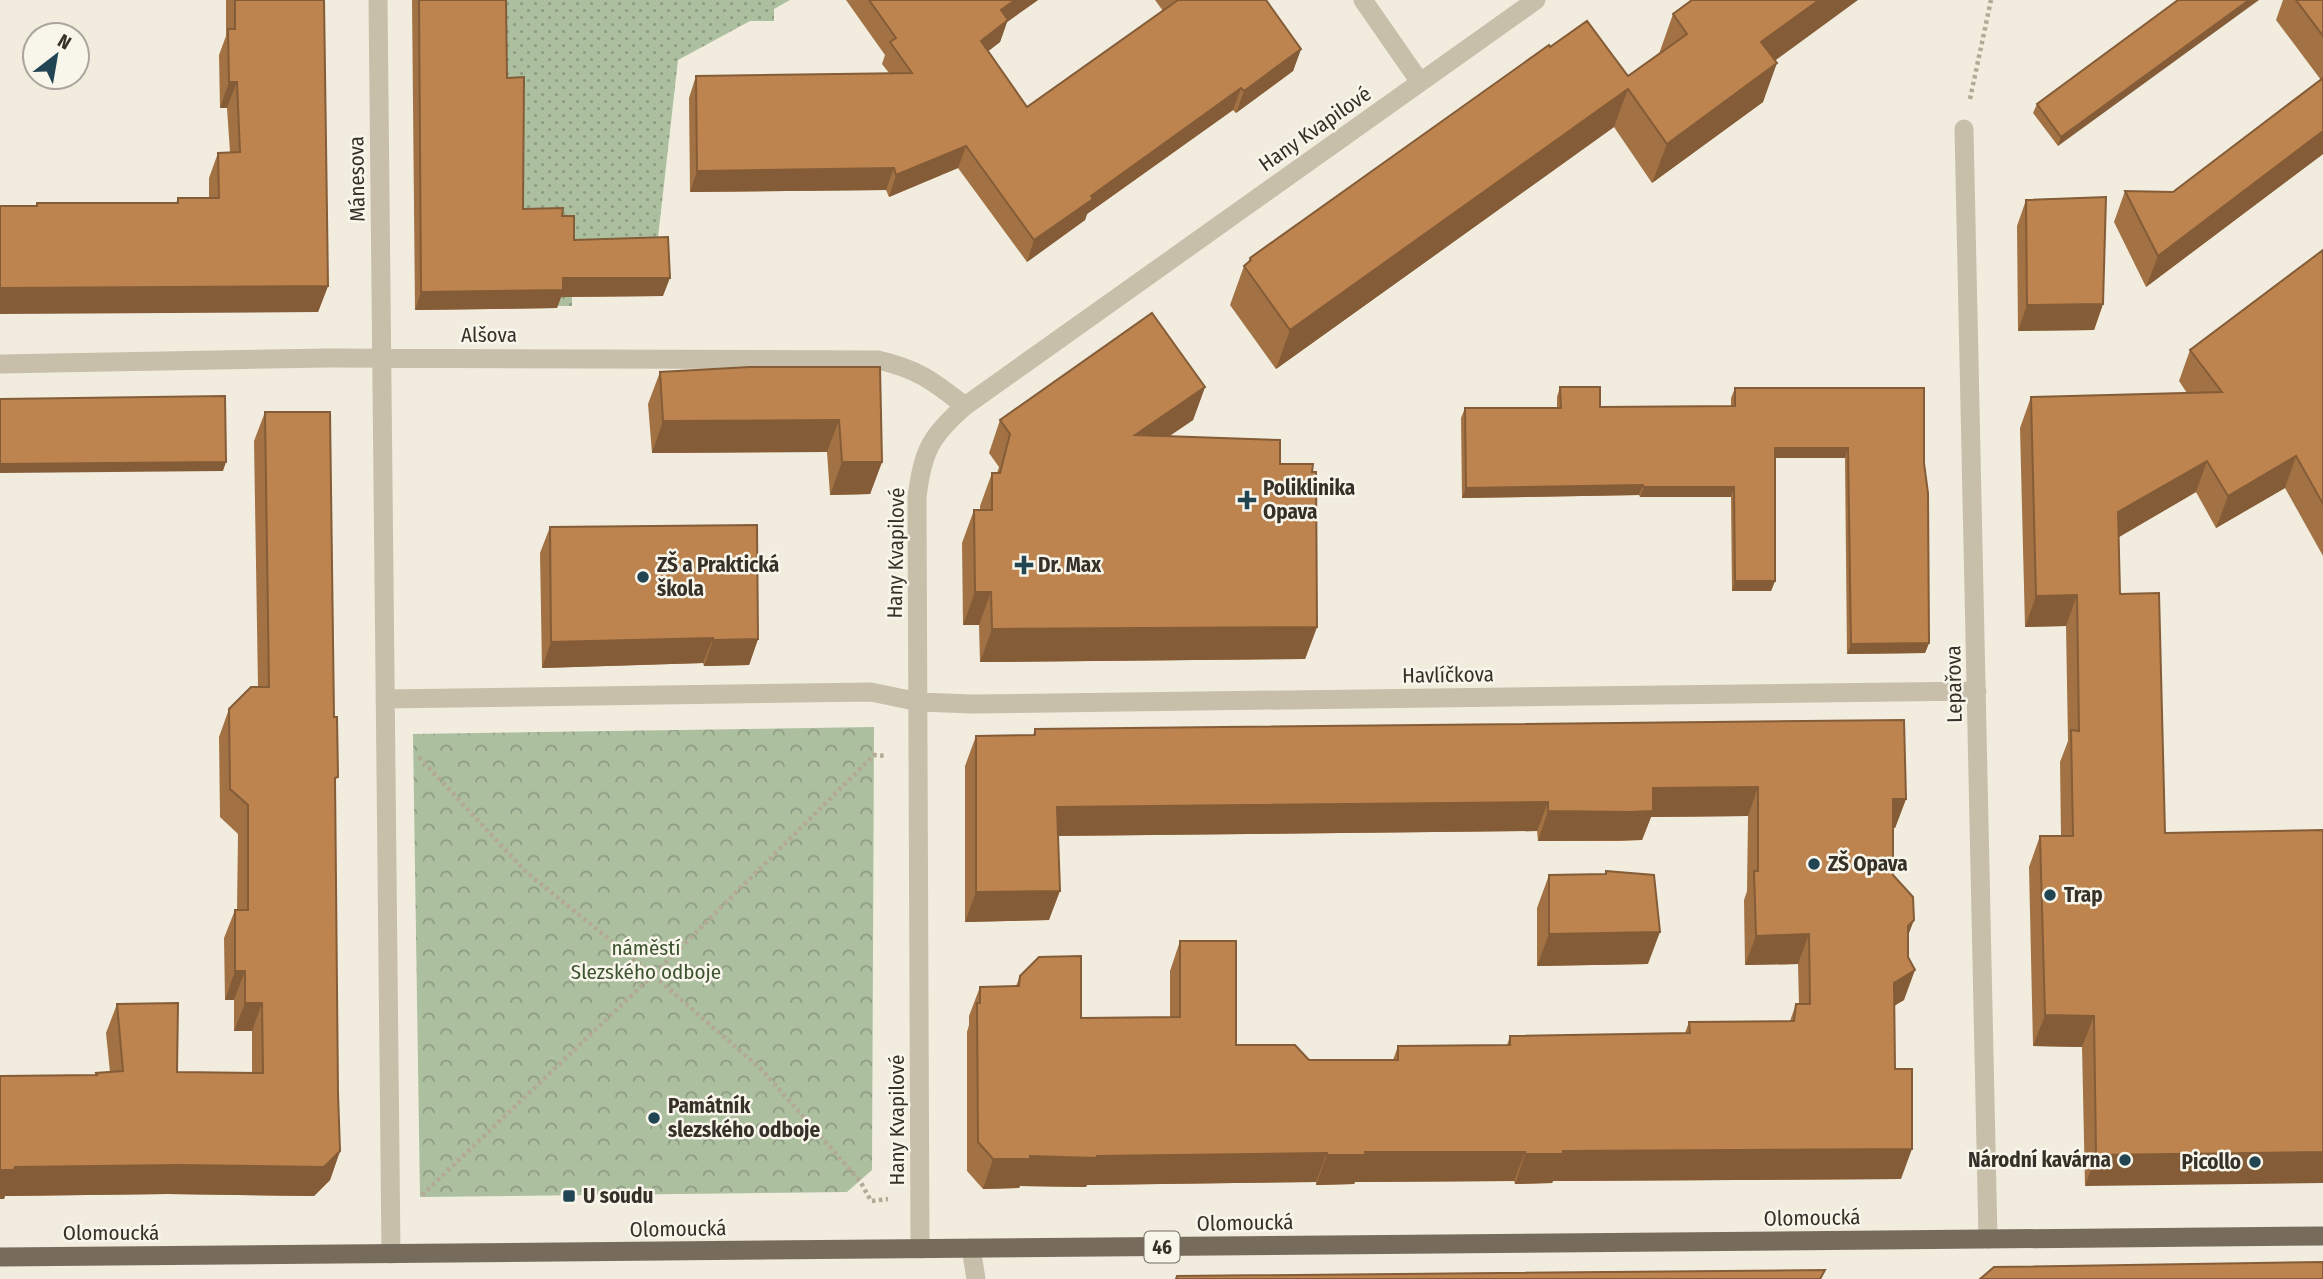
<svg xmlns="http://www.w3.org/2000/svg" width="2323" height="1279" font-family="'Fira Sans Condensed',sans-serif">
<defs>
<pattern id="forest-crowns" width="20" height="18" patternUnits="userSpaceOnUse" patternTransform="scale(1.75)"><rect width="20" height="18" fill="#acbf9f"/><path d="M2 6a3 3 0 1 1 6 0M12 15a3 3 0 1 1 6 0" fill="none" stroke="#8d9c82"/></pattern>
<pattern id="garden-dots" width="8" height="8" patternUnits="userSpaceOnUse" patternTransform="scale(1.75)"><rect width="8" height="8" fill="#acbf9f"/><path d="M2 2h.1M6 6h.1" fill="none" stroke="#8d9c82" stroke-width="1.8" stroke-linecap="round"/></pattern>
</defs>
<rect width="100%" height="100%" fill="#f1ecde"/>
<!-- forest -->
<path fill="url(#forest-crowns)" d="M874,727L872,1170L847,1192L420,1197L413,734Z"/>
<!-- garden -->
<path fill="url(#garden-dots)" d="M498,0H790L774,9V21H750L678,60L656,255L572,296V306H555L500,226Z"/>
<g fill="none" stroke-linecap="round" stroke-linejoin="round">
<!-- path -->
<path stroke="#b4a995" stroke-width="4.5" stroke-dasharray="3.5 3.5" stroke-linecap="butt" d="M1970,99L1991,0
M419,757L525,871L653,975L762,1070L860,1181L871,1201L888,1199
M422,1195L653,975L874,755L886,756"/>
<!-- minor -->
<path stroke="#c8bfaa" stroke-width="19" d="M378,0L391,1254
M1363,0L1420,82
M1964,129L1988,1239
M0,364L328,358L878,360C918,369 933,381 965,406
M385,699L871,692L919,702L972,704L1977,691
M920,1249L917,498C922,453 930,436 965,406L1536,0"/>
<!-- tertiary -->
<path stroke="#c8bfaa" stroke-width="19" d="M971,1248L976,1279"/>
<!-- primary -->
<path stroke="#776b5c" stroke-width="19" d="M0,1257L2323,1236"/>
</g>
<!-- wall -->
<path fill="#a37244" d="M226,0H324L328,286L318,312L36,206L37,203H176L178,198H209V178L218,153L230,152L227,108H220L219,55L226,36Z
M412,0H506L507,78L523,209L562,216L574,240L663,296L561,297L557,308L415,310Z
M846,0H1038L1007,22L1000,42L988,51L1027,107L1163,11L1155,0H1266L1301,49L1293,71L1236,113L1233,110L1087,214L1085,220L1027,262L958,168L889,197L886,190L690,192L689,98L696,76L889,73L882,64L885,55Z
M2178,0L2058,146L2033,113L2037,104Z
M2283,0H2323V154L2146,287L2114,222L2125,191L2173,192L2321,80L2276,20Z
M1673,14L1775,60L1763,102L1652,183L1614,127L1276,369L1230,305L1244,266L1248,262L1250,258L1550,47L1628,76L1659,54Z
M2026,200L2103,304L2094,330L2018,331L2017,226Z
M2323,250V556L2285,488L2216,528L2196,492L2119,537L2120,594L2165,833L2323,830L2085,1186L2082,1047L2033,1046L2029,867L2040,836H2061L2060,762L2068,741L2066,626L2025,627L2020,428L2031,397L2187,393L2179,381L2190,350Z
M880,367L882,462L870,494L830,495L827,452L652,453L648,404L660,372Z
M1205,387L1193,420L1169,436L1312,472L1317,627L1305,659L980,662L979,625H963L962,543L974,510H980V506L992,473H997L999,467L989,453L1000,420Z
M1560,387L1600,407L1731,406V398L1735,388L1924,463L1929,643L1925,653L1847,654L1845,458H1775V581L1771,591H1732L1731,497H1640L1639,495L1462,498L1461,418L1465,408H1557V397Z
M265,412L335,787L338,1093L340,1151L330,1180L314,1196L168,1194L5,1196L4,1199H0L96,1073L110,1072L106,1033L117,1004L177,1072L252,1073V1031H234V1000H225L224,938L235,910H237L238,834L220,817L219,737L229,709L258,687L254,441Z
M550,527L758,639L749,665L704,666L703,663L542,668L540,553Z
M1035,729L1906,799L1895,828H1893V875L1908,936L1904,1000L1895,1005V1069L1901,1179L1553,1181L1552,1183L1515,1184L1514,1181L1355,1182L1354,1184L1316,1185V1182L1087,1185L1086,1187L1020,1186L1019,1188L983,1189L967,1171V1032L969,1025V1016L980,987L1016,986L1020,976L1081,1018L1170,1017V971L1180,941L1236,1045L1309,1060H1393L1398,1046L1507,1045L1510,1036L1685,1033L1689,1022L1790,1021L1796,1004H1799L1798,964L1745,965L1744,900L1747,891L1748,816L1651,817L1642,840L1620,841H1538L1537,831L1058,836L1049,920L965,922V766L976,736L1033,735Z
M1606,871L1648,964L1537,966V908L1549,875L1605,874Z"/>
<!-- shaded-wall -->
<path fill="#845c37" d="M1015,0H1038L1007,22L1000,42L973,63L981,41L1001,10Z
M1819,0H1858L1747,81L1761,42Z
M2249,0H2259L2058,146L2061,137Z
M1301,49L1293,71L1236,113L1244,91Z
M1777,63L1763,102L1652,183L1667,144Z
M229,82H237L227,108H220Z
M1241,88L1233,110L1087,214L1085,220L1027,262L1034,240L1091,196Z
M1628,89L1614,127L1276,369L1290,330Z
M2323,131V154L2146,287L2158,256Z
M966,146L958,168L889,197L896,175Z
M894,168L886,190L690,192L697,171Z
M563,278H670L663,296L561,297L557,308L415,310L421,292Z
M328,286L318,312L0,314V288Z
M2103,304L2094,330L2018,331L2027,305Z
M1205,387L1193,420L1123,468L1135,435Z
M839,420L827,452L652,453L663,421Z
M1775,448H1848L1845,458H1771Z
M2296,456L2285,488L2216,528L2228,496Z
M2207,461L2196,492L2107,544L2118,512Z
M226,462L223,471L0,473V464Z
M842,462H882L870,494L830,495Z
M1643,485L1639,495L1462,498L1466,488Z
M1644,487H1734L1731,497H1640Z
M1735,581H1775L1771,591H1732Z
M975,592H991L979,625H963Z
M2077,595L2066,626L2025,627L2036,596Z
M1317,627L1305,659L980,662L992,629Z
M713,638L703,663L542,668L551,642Z
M758,639L749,665L704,666L713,640Z
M1929,643L1925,653L1847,654L1851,644Z
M1758,787L1748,816L1651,817L1642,840L1538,841L1548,811L1653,788Z
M1893,799H1906L1895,828L1882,829Z
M1548,802L1537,831L1047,836L1057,807Z
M1060,891L1049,920L965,922L976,892Z
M1914,920L1903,949L1908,926Z
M1660,932L1648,964L1537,966L1549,934Z
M1809,934L1798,964L1745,965L1756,936Z
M1915,970L1904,1000L1884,1012L1894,983Z
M235,971H245L234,1000H225Z
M245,1003H262L252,1031H234Z
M2045,1015L2094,1016L2082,1047L2033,1046Z
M1912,1149L1901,1179L1553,1181L1552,1183L1515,1184L1525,1154L1563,1151Z
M340,1151L330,1180L314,1196L168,1194L5,1196L4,1199H0V1170L15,1167L179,1165Z
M1365,1152H1525L1514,1181L1355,1182L1354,1184L1316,1185L1327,1155Z
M2323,1152V1183L2085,1186L2096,1155Z
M1327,1153L1316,1182L1087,1185L1086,1187L1020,1186L1019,1188L983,1189L993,1159L1030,1156Z"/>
<!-- building -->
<path fill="#bd844f" stroke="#845c37" stroke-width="2" d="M235,0H324L328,286L0,288V206H37V203H178V198H219L218,153L240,152L237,82H229L228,29H235Z
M419,0H506L507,78L524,77L523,209L563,208L562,216H574V240L668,237L670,278H563V290L421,292Z
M869,0H1015L1001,10L1008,20L981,41L1027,107L1178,0H1266L1301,49L1244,91L1241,88L1091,196L1093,199L1034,240L966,146L896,175L894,168L697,171L696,76L912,73L890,42L896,38Z
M1692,0H1819L1761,42L1777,63L1667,144L1628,89L1290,330L1244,266L1251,260L1250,258L1549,45L1550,47L1587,21L1628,76L1687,34L1673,14Z
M2178,0H2249L2061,137L2037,104Z
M2296,0H2323V36Z
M2323,78V131L2158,256L2125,191L2173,192Z
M2106,197L2103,304L2027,305L2026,200Z
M2323,250V504L2296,456L2228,496L2207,461L2118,512L2120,594L2159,593L2165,833L2323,830V1152L2096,1155L2094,1016L2045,1015L2040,836H2073L2071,730L2079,731L2077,595L2036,596L2031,397L2222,392L2190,350Z
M1152,313L1205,387L1135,435L1280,440V464H1313L1312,472H1316L1317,627L992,629L991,592H975L974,510H992V473H1000L1010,434L1000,420Z
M750,367H880L882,462H842L839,420L663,421L660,372Z
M1560,387H1600V407L1735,406V388H1924V463L1928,493L1929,643L1851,644L1848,448H1775V581H1735L1734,487H1644L1643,485L1466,488L1465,408H1561Z
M225,396L226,462L0,464V399Z
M265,412H330L334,717H337L338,777L335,778L338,1093L340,1151L324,1167L179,1165L15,1167L14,1170H0V1076L97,1075L96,1073L123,1071L117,1004L178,1003L177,1072L263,1073L262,1003H245V971H235V910H248V805L230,789L229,709L251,687H269Z
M757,525L758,639L713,640V638L551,642L550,527Z
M1904,720L1906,799H1893V875L1913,897L1914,920L1908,926V957L1915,970L1894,983L1895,1069H1912V1149L1563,1151V1154H1525V1152H1365V1155H1327V1153L1097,1156V1158L1030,1156V1159H993L978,1142L977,1003H980V987L1019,986L1020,976L1039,957L1081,956V1018L1180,1017V941H1236V1045H1295L1309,1060H1398V1046L1510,1045V1036L1690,1033L1689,1022L1794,1021L1796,1004H1810L1809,934L1756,936L1754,871H1758V787L1653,788V811L1630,812L1548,811V802L1057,807L1060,891L976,892V736L1035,735V729Z
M1606,871L1654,875L1660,932L1549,934V875L1606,874Z
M2323,1262V1279H1980L1994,1267Z
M1825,1270L1820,1279H1176L1177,1276Z"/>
<!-- markers -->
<g fill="#224554" stroke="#f8f5ea" stroke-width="2.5">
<path d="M1243.5 489.5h7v7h7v7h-7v7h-7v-7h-7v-7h7z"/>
<path d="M1020.5 554.5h7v7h7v7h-7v7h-7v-7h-7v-7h7z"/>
<circle cx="643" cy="577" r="7"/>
<circle cx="1814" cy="864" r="7"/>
<circle cx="2050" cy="895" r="7"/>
<circle cx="654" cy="1118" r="7"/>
<circle cx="2125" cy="1160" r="7"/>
<circle cx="2255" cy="1162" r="7"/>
<rect x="562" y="1189" width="14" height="14" rx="3.5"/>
</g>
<g text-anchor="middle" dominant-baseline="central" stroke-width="5" stroke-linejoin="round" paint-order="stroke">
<!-- shield labels -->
<rect fill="#f8f5ea" stroke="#706b63" stroke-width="2" x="1144.5" y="1231.5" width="35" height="31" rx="5"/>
<g font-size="19" font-weight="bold" fill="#363029">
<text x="1162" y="1247">46</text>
</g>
<!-- street labels -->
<g font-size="21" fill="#363029" stroke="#f8f5ea">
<text transform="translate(1315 129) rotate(-35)">Hany Kvapilové</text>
<text transform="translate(357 179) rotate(-91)">Mánesova</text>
<text x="489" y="335">Alšova</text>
<text transform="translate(896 553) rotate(-89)">Hany Kvapilové</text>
<text transform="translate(1448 675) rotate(-1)">Havlíčkova</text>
<text transform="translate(1954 684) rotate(-91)">Lepařova</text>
<text transform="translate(897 1120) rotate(-90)">Hany Kvapilové</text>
<text transform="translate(1812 1218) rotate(-1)">Olomoucká</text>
<text transform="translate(1245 1223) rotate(-1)">Olomoucká</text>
<text transform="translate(678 1229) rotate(-1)">Olomoucká</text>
<text x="111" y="1233">Olomoucká</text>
</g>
<!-- poi labels -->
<g font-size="21" font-weight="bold" fill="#363029" stroke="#f8f5ea" text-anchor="start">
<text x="1263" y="488">Poliklinika<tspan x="1263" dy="24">Opava</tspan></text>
<text x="657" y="565">ZŠ a Praktická<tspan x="657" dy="24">škola</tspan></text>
<text x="1038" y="565">Dr. Max</text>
<text x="1828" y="864">ZŠ Opava</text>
<text x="2064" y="895">Trap</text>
<text x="668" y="1106">Památník<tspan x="668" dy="24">slezského odboje</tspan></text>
<text x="2111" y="1160" text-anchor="end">Národní kavárna</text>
<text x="2241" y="1162" text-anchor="end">Picollo</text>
<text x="583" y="1196">U soudu</text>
</g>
<!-- park labels -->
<g font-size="21" fill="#3d522f" stroke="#f8f5ea">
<text x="646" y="948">náměstí<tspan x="646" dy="24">Slezského odboje</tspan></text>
</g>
</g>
<!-- north arrow -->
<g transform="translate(56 56) rotate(31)"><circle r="33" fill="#f8f5ea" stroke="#aaa69d" stroke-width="2"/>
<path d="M0-5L12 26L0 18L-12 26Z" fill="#224554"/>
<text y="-10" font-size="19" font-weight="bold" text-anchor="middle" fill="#363029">N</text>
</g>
</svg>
